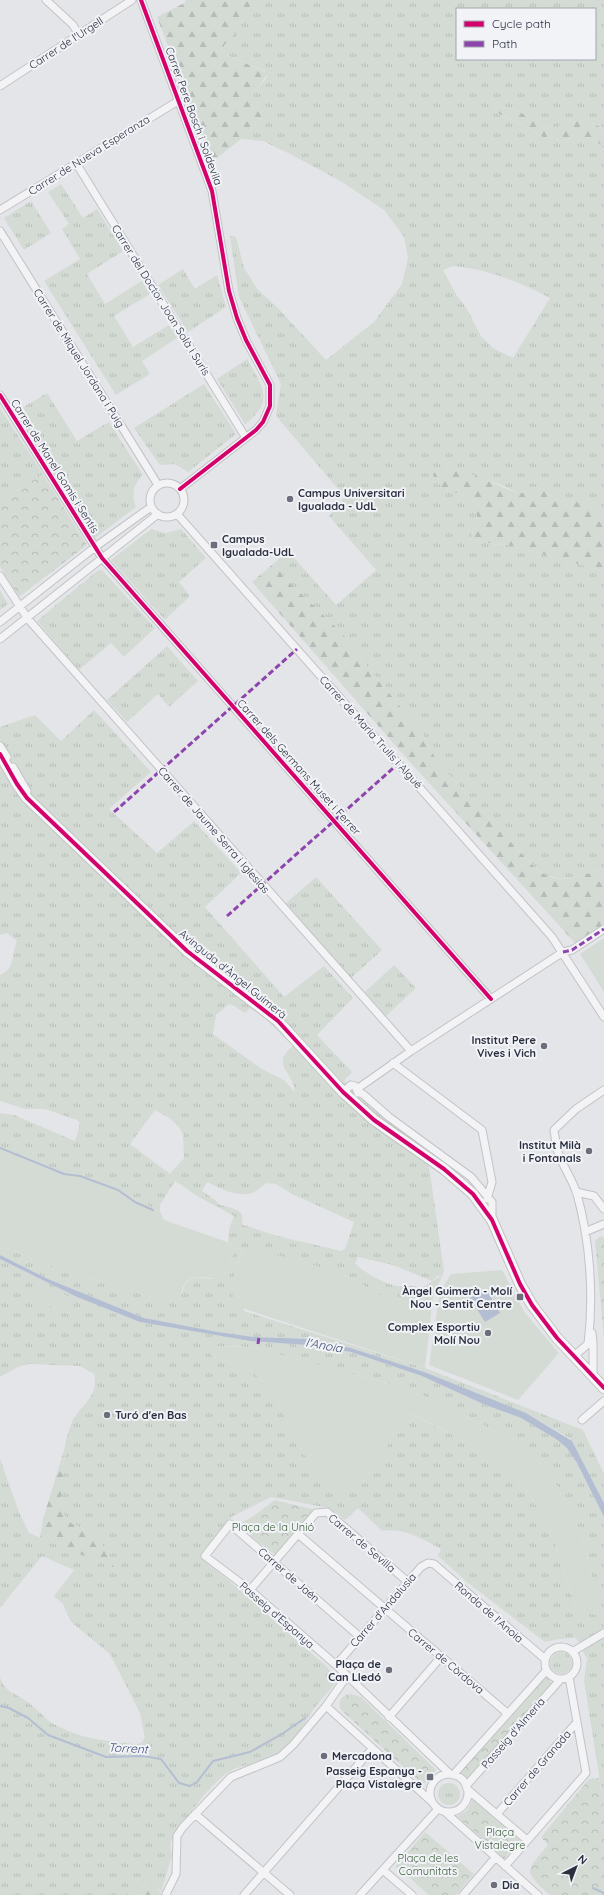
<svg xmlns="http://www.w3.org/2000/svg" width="604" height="1895" font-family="Quicksand,sans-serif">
<defs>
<pattern id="grass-tufts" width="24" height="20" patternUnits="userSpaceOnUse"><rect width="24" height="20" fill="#d4dbd4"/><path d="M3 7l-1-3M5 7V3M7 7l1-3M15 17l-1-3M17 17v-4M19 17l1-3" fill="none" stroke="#b6bcb7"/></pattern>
<pattern id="forest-firs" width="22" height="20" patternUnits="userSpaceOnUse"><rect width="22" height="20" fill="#d4dbd4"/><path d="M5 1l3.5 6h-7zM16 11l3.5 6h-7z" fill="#b6bcb7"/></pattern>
<pattern id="park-crowns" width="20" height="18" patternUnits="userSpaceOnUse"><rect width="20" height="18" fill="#d4dbd4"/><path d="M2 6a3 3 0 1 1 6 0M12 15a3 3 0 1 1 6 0" fill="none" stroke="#b6bcb7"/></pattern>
</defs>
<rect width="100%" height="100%" fill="#e4e5e8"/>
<!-- grass -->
<path fill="url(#grass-tufts)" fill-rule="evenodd" d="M254,0H604V129L594,124L579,120H571L554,128L546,127L518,111L493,105L496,112L502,116L518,122L543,137L565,141L574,137H585L604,146V517L583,503L554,499L542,489L535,487L520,494L499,484L445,467L446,489L470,498L477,504V516L471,539L493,544L508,545L604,571V869C573,877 558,888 531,864L438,763L420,730L368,668L355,648L338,629L295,588L273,564L288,551L336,605L376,570L329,516L345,497L276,416L281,384L239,297L230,236L236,237L244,268L258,290L277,307L326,360L374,322L402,284L408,258L404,237L384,210L342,182L294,156L263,141L241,139L262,117L261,109L250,98L267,77L265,71L224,54L220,47L232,38ZM457,9H595V59H457ZM453,266C487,269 520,282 550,298L513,358L493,348L481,336L467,309L457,296L443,270Z
M61,184L83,218L97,209L123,251L87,274L105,304L142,281L150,294L114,316L133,347L169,325L177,338L142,361L150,374L116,395L44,281L80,259L62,229L69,224L48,192Z
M31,201L51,233L24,250L4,218Z
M183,269L195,289L217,275L226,307L188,332L158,285Z
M247,359C263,387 275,401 245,424L217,379Z
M204,384L236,434L188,472L175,464L160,465L134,428Z
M47,393L77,441L109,422L143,475C133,484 131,495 136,507L95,538L17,411Z
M0,408L43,474L0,501Z
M151,529L166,533L181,529L206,558L179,582L190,596L165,620L111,560Z
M102,570L155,628L124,657L111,643L79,670L37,621L97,571Z
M0,590L8,604L0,610Z
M167,646L198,681L169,707L158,694L127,722L107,700Z
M94,710L151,772L109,809L157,853L194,821L241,873L205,907L284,997L324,966L353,998L317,1035L352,1072L344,1081L427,1152L444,1271L442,1276H437L432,1281L393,1265L358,1257L355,1263L357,1265C365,1273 387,1285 398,1286C407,1286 415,1285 423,1289L398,1306L342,1273L243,1248L237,1264L244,1311L425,1368L583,1430L604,1474V1503L573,1443L569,1438L526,1413L427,1373L351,1348L313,1339L254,1337L218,1332L144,1318L48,1279L0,1255V1245L42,1263L167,1302C171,1299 178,1297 181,1294C185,1289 183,1282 191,1279C197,1276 203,1278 209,1279C228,1280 231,1259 236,1245L228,1242L229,1229L234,1216L197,1196L175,1181L160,1205V1211L78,1173L62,1174L0,1150V1113L14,1115L75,1141L80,1124L77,1120L45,1109H25L0,1101V975C16,968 11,954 17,941L7,933L0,935V727L35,715L61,741ZM229,1004L234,1006L245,1013L250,1008L264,1017L293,1046C269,1065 294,1072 295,1092L284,1080L262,1069L213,1034L216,1015ZM155,1110L168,1117L179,1127L183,1135L184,1158L170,1174L130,1144ZM207,1182C219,1188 238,1198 252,1193C258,1191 262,1185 267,1183L276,1184L292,1194L354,1222L345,1249L341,1251C310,1243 278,1238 248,1226L242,1225C242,1222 243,1218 242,1215C240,1209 226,1206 219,1205L215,1200L202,1191Z
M316,877L382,950L351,978L285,904Z
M394,965L416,988L386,1016L365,992Z
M0,1259L77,1297L140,1322L250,1341L306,1345L351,1352L422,1376L483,1404L521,1418L556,1439L567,1448L577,1463L604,1517V1807L584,1680L587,1659L576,1638L559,1639L545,1642L468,1583L438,1556L441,1549C423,1539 404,1527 382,1531L358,1508L345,1520L329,1508L271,1497L231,1517L204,1550L207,1563L233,1584L327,1667L337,1679C333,1688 326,1693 320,1701C305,1719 295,1746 274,1757C261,1764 239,1764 227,1773C208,1787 181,1823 170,1844L172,1856L161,1892L154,1884L147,1883L138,1891L125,1895H0V1677C4,1692 15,1693 26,1701C36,1707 43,1717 52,1723C79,1739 106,1741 136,1744L141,1743L145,1738L140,1713L110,1654L71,1622L63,1604L54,1596L74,1570L42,1556L0,1608V1459L19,1512L29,1533L113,1567C104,1555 95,1542 85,1530C80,1525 69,1526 65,1517C58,1502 61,1469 66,1453L64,1450C66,1441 68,1431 72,1422C80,1405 100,1397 94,1374L80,1366L28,1364L18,1367L0,1377ZM36,1284L75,1300L69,1313L36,1300ZM225,1346L251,1347L383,1382L422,1395L493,1430L516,1439L540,1463L556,1484L582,1535L598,1601L597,1615L576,1609C562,1563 547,1508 511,1473C483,1446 443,1431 409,1413L362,1483L303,1453L275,1398L263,1381L251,1371L211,1355Z
M550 1663a11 11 0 1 1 22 0a11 11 0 1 1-22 0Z
M438 1794a11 11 0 1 1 22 0a11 11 0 1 1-22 0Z"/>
<!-- forest -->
<path fill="url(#forest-firs)" d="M185,0H254L232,39L221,47L224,54L268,73L251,98L261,109L262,117L241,139L212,162L157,17L186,2Z
M493,105L518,111L546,127L554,128L571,120H579L594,124L604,129V146L585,137H574L565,141L543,137L518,122L503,116L496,112Z
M441,467C465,468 497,486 520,494L535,487L542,489L554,499L583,503L604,517V571L508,545L493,544L471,539L477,516V504C466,490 438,495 433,474Z
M273,564L295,588L338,629L355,648L368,668L420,730L438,763L531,864C558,889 573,877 604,869V924L575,943L409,761L252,582Z
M64,1450L66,1453C62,1466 57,1508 67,1519C72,1525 78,1526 85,1530C101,1539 108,1550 114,1568L40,1538L43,1519Z
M149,1882L154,1884L162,1895H125L138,1891Z"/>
<!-- park -->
<path fill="url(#park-crowns)" d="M43,474L87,545L19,597L0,567V501Z
M601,1236L604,1238V1339L595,1241Z
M275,1500L315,1510L275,1555L237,1525L252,1517Z
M544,1675L553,1684L467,1781L457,1772Z
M350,1694L361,1697L436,1770L423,1785L340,1709C338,1700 342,1696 350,1694Z
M599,1778L604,1807V1895H550C523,1871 525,1872 548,1845L541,1837L589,1779Z
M473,1799L520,1840L504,1859L457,1816L467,1811Z
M425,1832L474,1874L456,1895H429L396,1866Z"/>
<!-- garden -->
<path fill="#d4dbd4" d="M604,938V992L580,954Z
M0,1150L62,1174L78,1173L160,1211L164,1220L236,1245L227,1271L218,1279C210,1279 200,1275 192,1278C177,1283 187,1303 167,1302L42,1263L0,1245Z
M248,1247L342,1273L398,1306C406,1301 437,1276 442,1276L433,1297L425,1368L239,1307C223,1289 238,1266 243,1248Z
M502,1270L525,1313L559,1353L518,1400L429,1365L440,1292L451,1274Z
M36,1284L64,1294L76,1300L69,1313L36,1300L32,1294L33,1287Z
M212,1346L251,1347L383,1382L422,1395L493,1430L516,1439L540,1463L553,1478L582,1535L598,1601L597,1615L576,1609C562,1563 547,1508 511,1473C486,1449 440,1428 409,1413L362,1483L348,1494L326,1484L303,1453L275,1398L263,1381L251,1371L211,1355Z"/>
<!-- water -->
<path fill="#b4bed2" d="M0,1255L48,1279L144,1318L218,1332L254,1337L311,1339L351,1348L427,1373L526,1413L572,1441L604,1503V1517L577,1463L567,1448L556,1439L521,1418L483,1404L422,1376L351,1352L306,1345L250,1341L140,1322L77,1297L0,1259Z
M486,1289L500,1313L485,1322L470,1298Z"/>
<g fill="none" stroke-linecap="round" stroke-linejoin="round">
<!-- stream -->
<path stroke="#b4bed2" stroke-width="2" d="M0,1148L64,1174L80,1176L118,1190L135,1202L153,1210
M0,1706L9,1708L28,1718L48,1735L106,1757L143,1756L161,1759L179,1783L190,1786L197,1782L213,1761L250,1752L282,1734L305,1718
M593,1888L604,1893"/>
<defs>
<path id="street" d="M46,0L73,25L79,35
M141,0L212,191L229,291L237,318L246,340L270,385V406L263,422L256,430L180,489
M0,86L132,0
M76,163L246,438
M0,210L178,101
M0,231L158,485
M0,395L102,558L491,999
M150 500a17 17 0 1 1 34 0a17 17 0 1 1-34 0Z
M177,514L552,937L604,1017
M0,576L28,619L411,1051
M0,622L95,547L151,507
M0,639L158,514
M0,746L7,757
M13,767L27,791
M393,1063L482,1130L492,1182L487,1199
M357,1089L411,1051L563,952L572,950L604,929
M343,1092L351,1085L355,1086L358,1093
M358,1093H361L364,1095L389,1117L471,1177L492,1202V1220
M576,1192L594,1196L604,1209
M585,1232L604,1224
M592,1333L593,1343V1376
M574,1356L588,1344C594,1295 590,1241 577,1194C572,1178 561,1164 557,1149C556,1143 555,1136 554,1130L576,1109L604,1090
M582,1420L604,1401
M298,1534L507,1713
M250,1590L316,1513L327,1512L408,1582
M360,1637L230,1524L205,1556L250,1590L336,1665L450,1774
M545 1663a16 16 0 1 1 32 0a16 16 0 1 1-32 0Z
M572,1652L604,1633
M336,1665L421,1567L428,1563L434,1564L545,1659
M326,1706L432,1802
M389,1717L441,1657
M430 1793a19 19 0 1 1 38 0a19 19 0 1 1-38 0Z
M453,1775L546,1671
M466,1786L560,1680
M467,1789L527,1840
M445,1812L538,1895
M195,1814L290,1895
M497,1814L577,1722
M505,1866L586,1773L569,1677
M383,1870L412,1895
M167,1895L166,1894L176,1874L177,1836L183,1827L231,1777L280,1757L293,1745L326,1706L347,1676
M244,1895L372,1749
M360,1895L438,1809
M463,1895L495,1858"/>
<path id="secondary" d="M0,754L17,784L27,798L187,951L278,1021L343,1092L374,1120L444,1169L473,1194L492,1220L520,1284L532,1305L557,1338L604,1388"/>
</defs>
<!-- street casing -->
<use href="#street" stroke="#c2c3c6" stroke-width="9"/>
<!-- secondary casing -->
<use href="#secondary" stroke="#c2c3c6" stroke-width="12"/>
<!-- street -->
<use href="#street" stroke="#f3f3f5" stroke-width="7"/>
<!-- secondary -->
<use href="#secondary" stroke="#f7f7f7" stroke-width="10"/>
<!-- quiet -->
<path stroke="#8e44ad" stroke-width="3" stroke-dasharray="6 3" stroke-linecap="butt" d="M114,812L297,649
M227,916L399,763
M563,952L572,950L604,929
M258,1344L259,1337"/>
<defs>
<path id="cycleway" d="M141,0L212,191L229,291L237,318L246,340L270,385V406L263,422L256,430L180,489
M0,395L102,558L491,999
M0,754L17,784L27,798L187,951L278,1021L343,1092L374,1120L444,1169L473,1194L492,1220L520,1284L532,1305L557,1338L604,1388"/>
</defs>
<!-- cycleway casing -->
<use href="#cycleway" stroke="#f2f3f7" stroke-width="6"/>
<!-- cycleway -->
<use href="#cycleway" stroke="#d6006c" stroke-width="4"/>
</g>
<!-- markers -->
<g fill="#6c6f7b" stroke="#f2f3f7" stroke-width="1.5">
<circle cx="290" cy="499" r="4"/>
<rect x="210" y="541" width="8" height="8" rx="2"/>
<circle cx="544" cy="1046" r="4"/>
<circle cx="589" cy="1151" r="4"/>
<rect x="516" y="1293" width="8" height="8" rx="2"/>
<circle cx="488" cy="1333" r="4"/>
<circle cx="107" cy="1415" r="4"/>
<circle cx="389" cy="1670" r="4"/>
<circle cx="324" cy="1756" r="4"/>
<rect x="426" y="1773" width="8" height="8" rx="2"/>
<circle cx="494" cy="1885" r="4"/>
</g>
<g text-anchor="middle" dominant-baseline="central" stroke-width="4" stroke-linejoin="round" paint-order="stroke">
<!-- street labels -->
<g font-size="11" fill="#2b3041" stroke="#f2f3f7">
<text transform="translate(66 43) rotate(-33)">Carrer de l'Urgell</text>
<text transform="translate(194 116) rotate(70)">Carrer Pere Bosch i Soldevila</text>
<text transform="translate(89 155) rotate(-32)">Carrer de Nueva Esperanza</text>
<text transform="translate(161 300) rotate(58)">Carrer del Doctor Joan Solà i Surís</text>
<text transform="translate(79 358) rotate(58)">Carrer de Miquel Jordana i Puig</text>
<text transform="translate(55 466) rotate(58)">Carrer de Manel Gomis i Sentís</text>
<text transform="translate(371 732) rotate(48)">Carrer de Maria Trulls i Algué</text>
<text transform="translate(299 767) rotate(48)">Carrer dels Germans Muset i Ferrer</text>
<text transform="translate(214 830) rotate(49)">Carrer de Jaume Serra i Iglesias</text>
<text transform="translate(233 974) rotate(39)">Avinguda d'Àngel Guimerà</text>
<text transform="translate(362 1543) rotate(40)">Carrer de Sevilla</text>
<text transform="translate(289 1575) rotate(41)">Carrer de Jaén</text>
<text transform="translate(383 1610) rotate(-49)">Carrer d'Andalusia</text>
<text transform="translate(489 1612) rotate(41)">Ronda de l'Anoia</text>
<text transform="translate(277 1615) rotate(41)">Passeig d'Espanya</text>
<text transform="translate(446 1661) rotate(40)">Carrer de Còrdova</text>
<text transform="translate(513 1733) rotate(-49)">Passeig d'Almeria</text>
<text transform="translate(537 1768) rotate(-49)">Carrer de Granada</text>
</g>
<!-- poi labels -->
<g font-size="11" font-weight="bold" fill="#2b3041" stroke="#f2f3f7" text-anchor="end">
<text x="298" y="493" text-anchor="start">Campus Universitari<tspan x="298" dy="13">Igualada - UdL</tspan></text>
<text x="222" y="539" text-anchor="start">Campus<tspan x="222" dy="13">Igualada-UdL</tspan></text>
<text x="536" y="1040">Institut Pere<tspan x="536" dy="13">Vives i Vich</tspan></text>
<text x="581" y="1145">Institut Milà<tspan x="581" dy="13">i Fontanals</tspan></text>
<text x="512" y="1291">Àngel Guimerà - Molí<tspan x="512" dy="13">Nou - Sentit Centre</tspan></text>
<text x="480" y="1327">Complex Esportiu<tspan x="480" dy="13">Molí Nou</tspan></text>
<text x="115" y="1415" text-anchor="start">Turó d'en Bas</text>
<text x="381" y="1664">Plaça de<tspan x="381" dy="13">Can Lledó</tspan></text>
<text x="332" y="1756" text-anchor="start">Mercadona</text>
<text x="422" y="1771">Passeig Espanya -<tspan x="422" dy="13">Plaça Vistalegre</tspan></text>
<text x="502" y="1885" text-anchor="start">Dia</text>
</g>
<!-- park labels -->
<g font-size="11" fill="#3a5c39" stroke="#f2f3f7">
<text x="273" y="1527">Plaça de la Unió</text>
<text x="500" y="1832">Plaça<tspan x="500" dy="13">Vistalegre</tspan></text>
<text x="428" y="1858">Plaça de les<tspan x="428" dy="13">Comunitats</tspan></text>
</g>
<!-- water labels -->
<g font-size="12" font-style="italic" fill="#374973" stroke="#f2f3f7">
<text transform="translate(324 1345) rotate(10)">l'Anoia</text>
<text transform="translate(128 1748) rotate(3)">Torrent</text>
</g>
</g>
<!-- legend -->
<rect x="456" y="8" width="140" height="52" fill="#f2f3f7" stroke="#a2a5ae"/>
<rect x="464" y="21" width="20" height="6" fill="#d6006c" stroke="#a2a5ae"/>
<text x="492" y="28" font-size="12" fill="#2b3041">Cycle path</text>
<rect x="464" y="41" width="20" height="6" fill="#8e44ad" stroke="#a2a5ae"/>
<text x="492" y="48" font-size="12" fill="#2b3041">Path</text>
<!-- north arrow -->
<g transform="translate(576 1867) rotate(42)" stroke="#f2f3f7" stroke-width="3" paint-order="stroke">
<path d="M0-3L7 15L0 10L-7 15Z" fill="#2b3041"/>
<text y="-6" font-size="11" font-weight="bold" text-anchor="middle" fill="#2b3041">N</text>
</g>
</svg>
